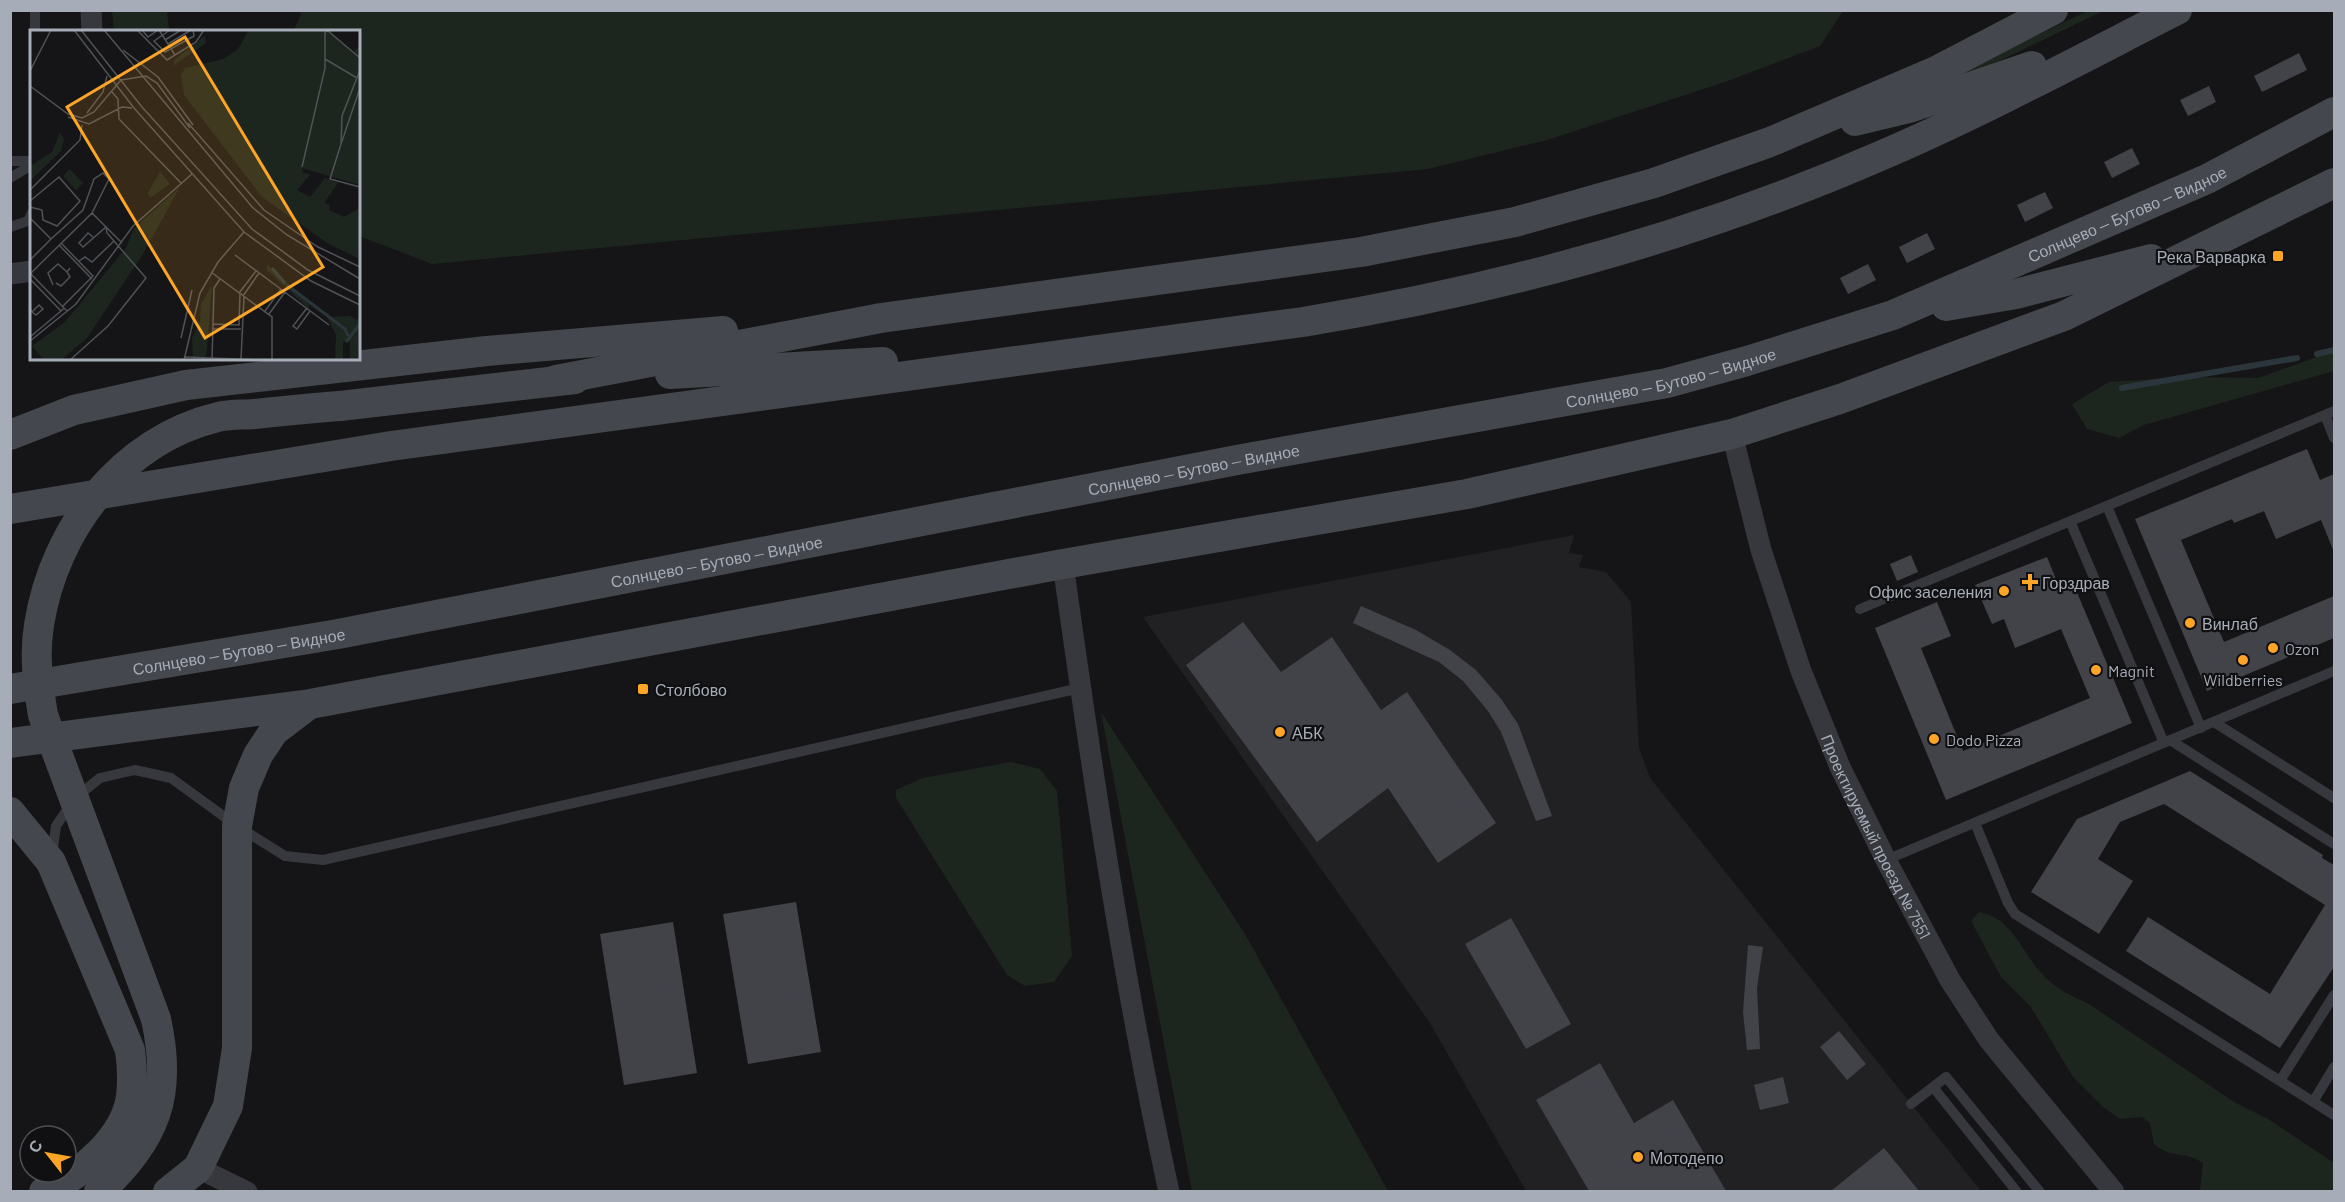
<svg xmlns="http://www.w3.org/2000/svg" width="2345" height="1202" font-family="Barlow,sans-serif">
<rect width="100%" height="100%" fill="#151517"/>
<!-- built -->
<path fill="#212124" d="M1574,535L1569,553L1583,555L1579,567L1606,572L1631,602L1639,748L1650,778L1981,1191H1526L1430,1023L1143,617Z"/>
<!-- green -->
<path fill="#1d261e" d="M300,10H1843V11L1820,46L1725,82L1547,140L1428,169L432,264L359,236L358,32L293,31L301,15Z
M112,11H167L169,31H114Z
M2088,11H2103L1970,75L1934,84Z
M2334,351V371L2144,425L2119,438L2087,429L2072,404L2109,382L2186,377L2258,378Z
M1101,712L1245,934L1388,1191H1192Z
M1011,762L1040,769L1057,791L1072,956L1054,982L1025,986L1007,975L896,798V790L923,778Z
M1979,912C2014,918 2022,955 2046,978C2058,990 2074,997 2089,1004L2234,1102L2268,1119L2334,1163V1191H2200L2203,1163C2183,1150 2174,1160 2154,1144L2150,1123L2142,1117L2120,1119L2103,1107L2073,1077L2031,1007L2001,977L1971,921Z"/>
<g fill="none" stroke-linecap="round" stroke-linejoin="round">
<!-- stream -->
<path stroke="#2b363c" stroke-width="6" d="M2317,354L2334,350
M2122,388L2297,358"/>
</g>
<!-- building -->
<path fill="#414348" d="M2299,53L2307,70L2262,92L2254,76Z
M2209,86L2216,102L2188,116L2180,100Z
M2132,148L2140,164L2112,178L2104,162Z
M2045,192L2053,208L2025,222L2017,205Z
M1927,233L1935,249L1907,263L1899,247Z
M1868,264L1876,280L1848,294L1840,278Z
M2307,449L2320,480L2334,474V552L2321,520L2276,539L2264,511L2234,523L2232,519L2181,540L2224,642L2334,596V638L2207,691L2135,519Z
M1911,555L1918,572L1897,581L1890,564Z
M2047,557L2060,589L2073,583L2132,723L1946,800L1875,628L1937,602L1951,636L1921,648L1963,751L2090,698L2061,629L2015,648L2004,619L1992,624L1975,585Z
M1361,606L1416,630L1450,650L1476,670L1502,700L1518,724L1552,816L1536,821L1501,732L1488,711L1463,681L1439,662L1353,623Z
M1243,622L1281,672L1332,637L1381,710L1407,692L1496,823L1438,863L1388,788L1317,842L1186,665Z
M2190,771L2323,855L2322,858L2334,865V967L2280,1048L2126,951L2148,917L2270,994L2325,905L2164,804L2120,822L2098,859L2133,881L2099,934L2031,892L2077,819Z
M796,902L821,1052L748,1064L723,914Z
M1511,918L1571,1024L1526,1049L1465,944Z
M673,922L697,1073L624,1085L600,934Z
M1748,945L1763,947L1757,988L1760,1049L1747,1050L1743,1012Z
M1839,1031L1866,1064L1847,1080L1820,1047Z
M1600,1063L1634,1123L1673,1100L1726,1191H1589L1536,1100Z
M1783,1077L1789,1103L1760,1110L1754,1085Z
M1884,1148L1919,1191H1831Z"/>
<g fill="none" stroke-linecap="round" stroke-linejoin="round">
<!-- lane -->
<path stroke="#36383d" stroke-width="10" d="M35,10V32
M10,161H32
M10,178L32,165
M10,227L28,221L32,213
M2325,415L2334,438
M2107,506L2201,728
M2070,521L2164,743
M1860,609L2334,411
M2214,722L2334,798
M2170,740L2334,844
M1975,823L2008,903L2015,914L2334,1115
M52,855L56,826L75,798L100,778L135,770L171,778L237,826L285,856L323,860L1080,688
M1886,860L2334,671
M2280,1081L2334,995
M1933,1087L2017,1192
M2313,1102L2334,1067
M1911,1104L1946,1077L2040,1192"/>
<!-- street -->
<g stroke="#36383d" stroke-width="21">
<path d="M91,10L92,32"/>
<path d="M10,274L32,271"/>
<path id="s1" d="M1732,434L1761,550L1801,671L1840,767L1886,860L1950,980L1989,1040L2114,1192"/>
<path d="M1063,564C1092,772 1124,986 1169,1192"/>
<path d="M198,1168L247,1192"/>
</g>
<!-- secondary -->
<g stroke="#44474d" stroke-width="30">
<path d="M1855,121L1909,108L2032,66"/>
<path d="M1946,306L2016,294L2151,259"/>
<path d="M670,374L883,362"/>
<path d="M556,380L881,318L1361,252L1515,222L1654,183L1770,142L1936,71L2053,10"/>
<path d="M340,406L575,379"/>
<path d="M10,435L74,410L186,385L487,351L723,331"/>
<path d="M10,509L391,446L1303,322C1504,289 1700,235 1887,153C1986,110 2081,59 2177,10"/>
<path id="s2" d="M10,689L338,634L1237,460L1667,383L1747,361L1893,315L2207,179L2334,112"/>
<path d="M10,743L310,704L1063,564L1467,494L1732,434L1840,399L2064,316L2334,183"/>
<path d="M10,812L51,862L130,1050C132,1065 133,1080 131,1096C126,1137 80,1176 44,1192"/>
<path d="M168,1192L198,1168L228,1106L237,1048V826L244,788L258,755L274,731L308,705"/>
</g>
<!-- secondary-bridge -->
<path stroke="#44474d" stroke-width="30" d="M99,1192C156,1138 173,1096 156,1019L43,715C38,685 34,655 39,625C54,529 122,440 218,417C230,414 243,415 254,414C283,411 312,408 340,406"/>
</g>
<!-- markers -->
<g fill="#fda527" stroke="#101012" stroke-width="2">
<rect x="2272" y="250" width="12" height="12" rx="3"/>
<path d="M2027 573h6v6h6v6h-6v6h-6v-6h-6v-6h6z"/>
<circle cx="2004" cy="591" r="6"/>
<circle cx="2190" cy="623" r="6"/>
<circle cx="2273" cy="648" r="6"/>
<circle cx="2243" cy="660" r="6"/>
<circle cx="2096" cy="670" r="6"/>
<rect x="637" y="683" width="12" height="12" rx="3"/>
<circle cx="1280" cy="732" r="6"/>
<circle cx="1934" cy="739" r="6"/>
<circle cx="1638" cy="1157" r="6"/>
</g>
<g text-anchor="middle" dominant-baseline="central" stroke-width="4.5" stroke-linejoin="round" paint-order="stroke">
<!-- street labels -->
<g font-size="16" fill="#a6adb8" stroke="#101012">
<text stroke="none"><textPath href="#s2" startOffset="2176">Солнцево — Бутово — Видное</textPath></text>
<text stroke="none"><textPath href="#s2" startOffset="1690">Солнцево — Бутово — Видное</textPath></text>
<text stroke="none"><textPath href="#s2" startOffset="1204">Солнцево — Бутово — Видное</textPath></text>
<text stroke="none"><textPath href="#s2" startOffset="718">Солнцево — Бутово — Видное</textPath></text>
<text stroke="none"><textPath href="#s2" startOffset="232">Солнцево — Бутово — Видное</textPath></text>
<text stroke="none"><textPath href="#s1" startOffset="429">Проектируемый проезд № 7551</textPath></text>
</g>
<!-- poi labels -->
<g font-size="16" fill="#a6adb8" stroke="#101012" text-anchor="start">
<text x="2266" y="256" text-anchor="end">Река Варварка</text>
<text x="2042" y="582">Горздрав</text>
<text x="1992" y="591" text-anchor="end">Офис заселения</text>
<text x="2202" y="623">Винлаб</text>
<text x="2285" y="648">Ozon</text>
<text x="2108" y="670">Magnit</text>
<text x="2243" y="679" text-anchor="middle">Wildberries</text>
<text x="655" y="689">Столбово</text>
<text x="1292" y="732">АБК</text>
<text x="1946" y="739">Dodo Pizza</text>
<text x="1650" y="1157">Мотодепо</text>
</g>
</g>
<!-- overview -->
<g transform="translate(30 30)">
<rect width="330" height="330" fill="#151517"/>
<path d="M219,0H298L323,22L330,15V155L272,138L273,143L281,144L267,160L280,167L295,148L308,153L294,173L300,175L299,180L314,187L330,178V229L297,213L232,167L154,65L151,45L155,38L193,29L208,19ZM175,6L176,13L143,36L145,29ZM30,103L34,109L31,121L0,151V136L22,122ZM40,139L53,153L46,160L33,146ZM130,141L140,154L120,168L118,163ZM150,157L113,224L57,308L31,330H14L2,316L35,292L96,218L104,198ZM237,234L279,274V279L237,240ZM182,255L177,320L174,330H163L162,308L170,291L171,274ZM330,283L328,330H320V311L313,312V330H305L306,305L297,287L320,286L327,290Z" fill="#1d261e"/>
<path fill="none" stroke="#2b363c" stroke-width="3" d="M242,238L255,253M257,255L315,299L318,306M316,312L330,294"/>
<path fill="none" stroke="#4f5257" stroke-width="1.5" d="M44,0L104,78L214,202L281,251L330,275M51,0L112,77L222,199L278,240L330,266M74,0L223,178L257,205L330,249M107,0L137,30L166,12L174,0M112,0L118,7L128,0M129,0L145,25M140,0L124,11L135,22L164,6L163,0M135,10L151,0M138,14L161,0M93,20L128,47L163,95M295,29L327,48M330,40L312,86L311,114L300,149L330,157M0,41L21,0M0,56L38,84L52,88L64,82L91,50L116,46L127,53L160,98M82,62L88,69L89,89L151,153M57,83L73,62L77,46M38,87L59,94L92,77L102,78M158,93L234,180L288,217L330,237M311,114L330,58M272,137L295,38V3L297,0L330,28M0,160L50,110L52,95M0,171L29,147L50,171L27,196L13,190L12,180L0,177M62,183L92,213M0,188L21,209L0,230M31,213L63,246L33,276M29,215L62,249M205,225L299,295M49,231L55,227L62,232L84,211M181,242L242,287V330M0,243L34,278M0,244L62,183L79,149L73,143L64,149L53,180L21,209M0,249L31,281L34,278L37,281M26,253L31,256L40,247L37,242M23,255L18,243L28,234L37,242L40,238M209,263L226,241M213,266L229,243M277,278L263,296L267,299L280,281M0,279L2,282L6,285L13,279L9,275L2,282M235,281L251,259M239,284L255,262M183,294L209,295L210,263M183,299H211M0,307L31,281M151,308L162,260M0,311L46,274L103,196L162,144M154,327L232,330M211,329L214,267M40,330L78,296L116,248L77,203L76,197L53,217L49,213L58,203L63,207M154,330L170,263L188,232L214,202M182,330L184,258L190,249"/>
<path fill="#fda527" fill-opacity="0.15" stroke="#fda527" stroke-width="3" d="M155,7L293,237L175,308L37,77Z"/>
<rect width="330" height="330" fill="none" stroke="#a6adb8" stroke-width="3"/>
</g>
<!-- border -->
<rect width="2345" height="1202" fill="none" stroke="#a6adb8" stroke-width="24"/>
<!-- north arrow -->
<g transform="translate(48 1154) rotate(301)"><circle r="28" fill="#101012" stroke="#4c4f54" stroke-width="1.5"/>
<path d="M0-4.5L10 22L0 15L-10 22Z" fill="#fda527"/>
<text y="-9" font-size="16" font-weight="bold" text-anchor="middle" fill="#a6adb8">С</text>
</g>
</svg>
